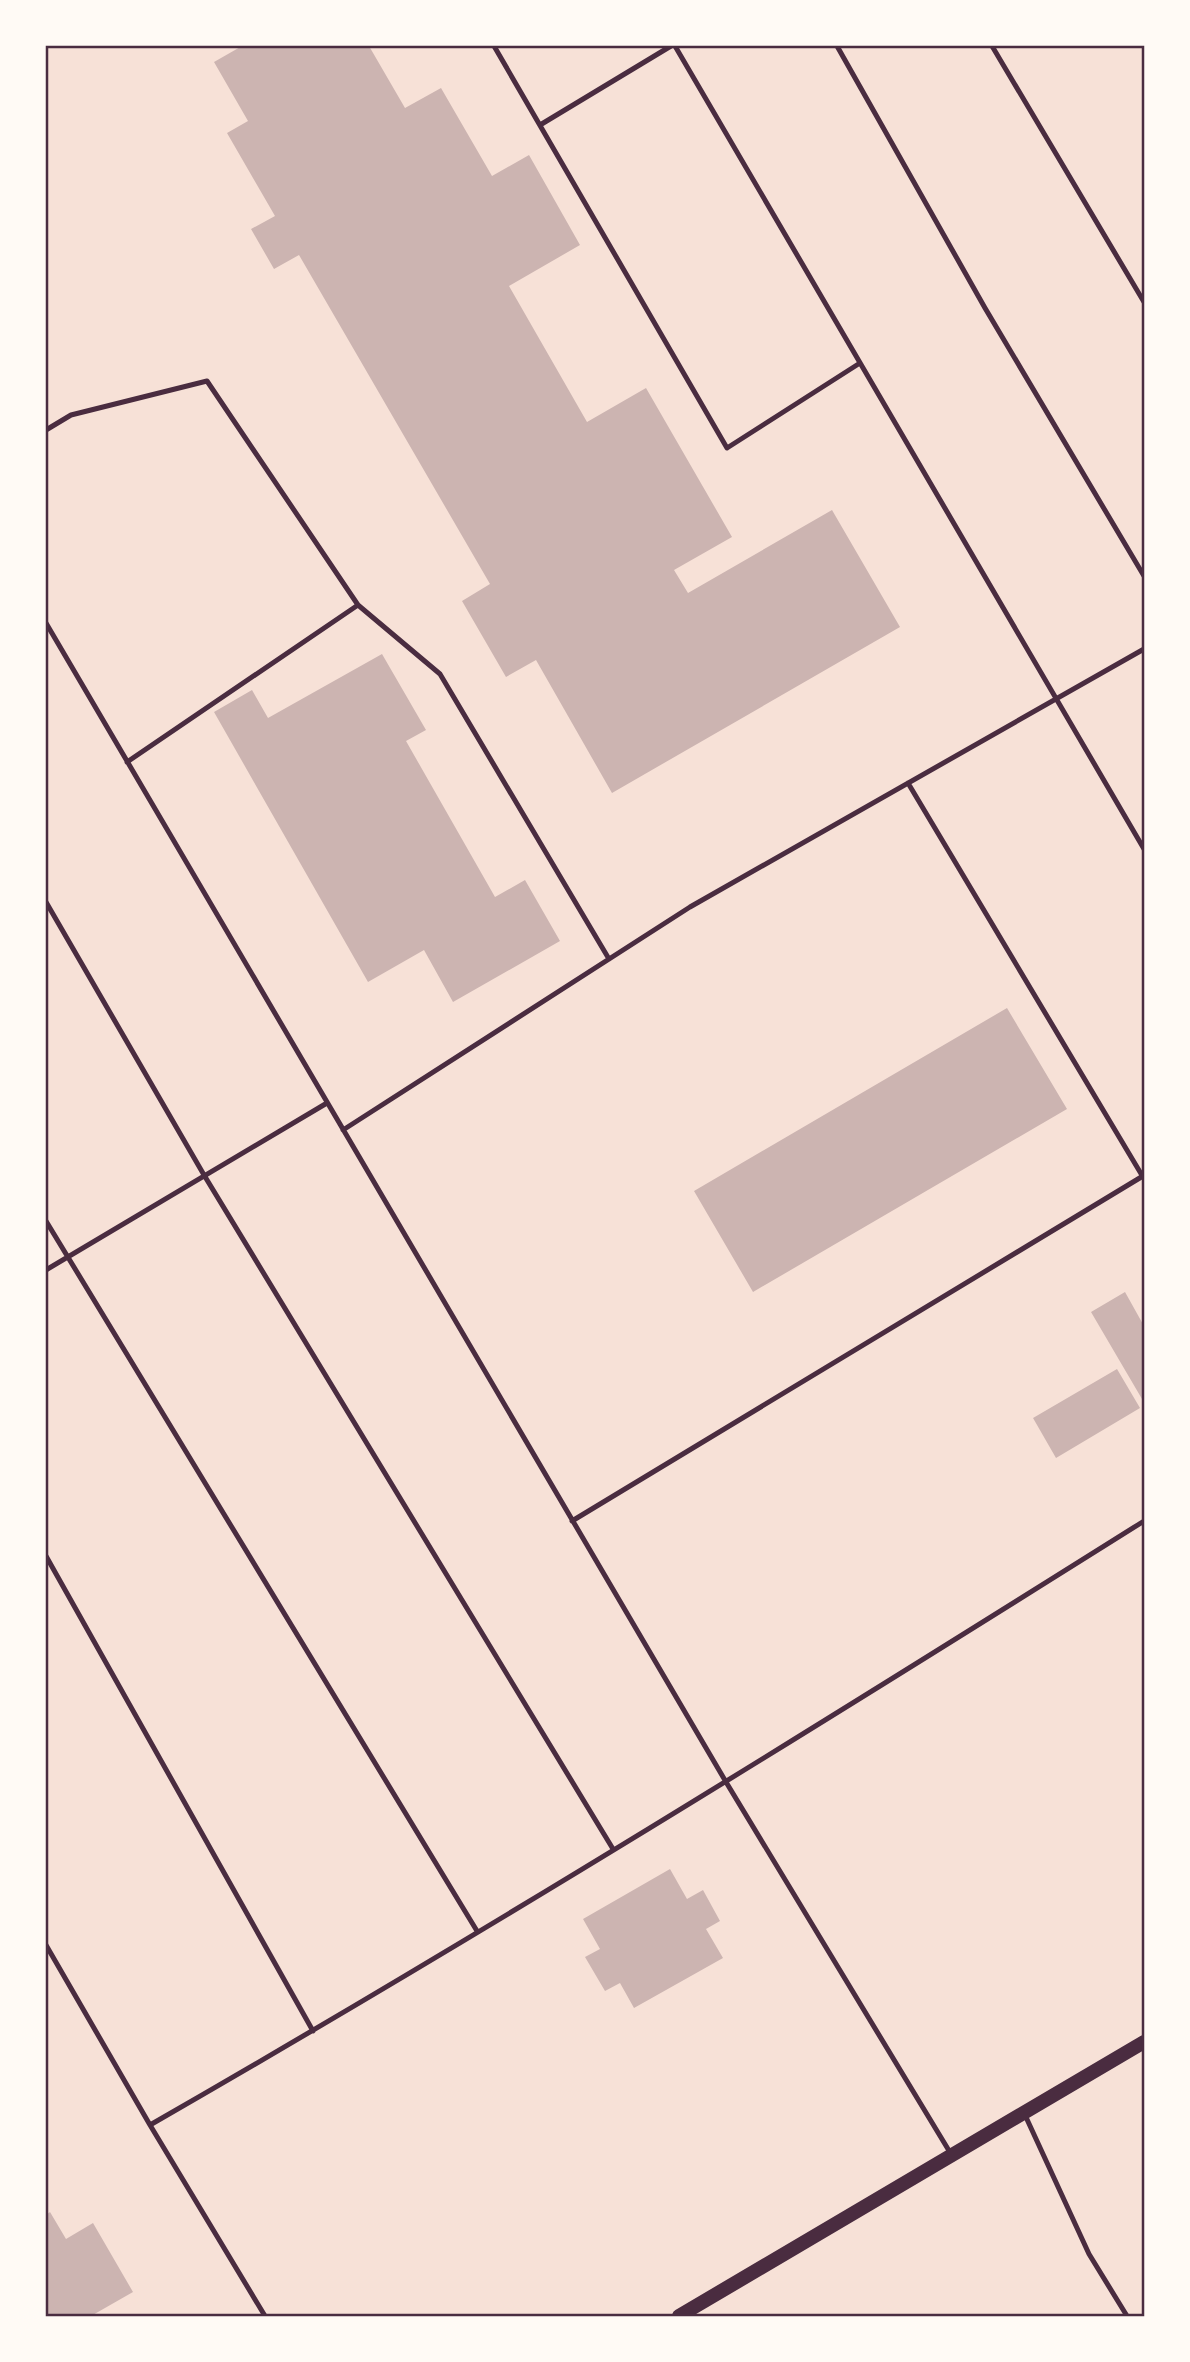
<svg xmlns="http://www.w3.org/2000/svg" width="1190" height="2362" font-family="Arial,sans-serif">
<rect width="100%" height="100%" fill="#f7e1d7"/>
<!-- building -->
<path fill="#ccb4b1" d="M242,46H369L405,108L441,88L492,176L529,155L580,245L509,286L587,422L646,388L732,537L674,570L688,593L832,510L900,627L612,793L536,660L506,677L462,601L490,584L299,255L274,269L251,229L275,216L227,133L248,121L214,62Z
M382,654L426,730L406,741L495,897L525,880L560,941L453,1002L424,950L368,982L214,712L252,690L268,718Z
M1007,1008L1067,1109L753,1292L694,1191Z
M1125,1292L1144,1326V1398L1142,1399L1091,1312Z
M1117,1369L1140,1408L1056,1458L1033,1418Z
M670,1869L687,1899L703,1890L720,1921L706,1929L723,1958L634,2008L620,1983L605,1991L585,1957L600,1949L583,1919Z
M50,2212L66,2239L93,2223L133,2292L91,2316H46V2215Z"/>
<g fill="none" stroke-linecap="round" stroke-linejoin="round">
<!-- service -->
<path stroke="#4a2c40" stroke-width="5" d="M494,46L727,448L860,363
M675,46L1144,849
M837,46L985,308L1144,576
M992,46L1144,302
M540,125L671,46
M46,430L71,415L207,381L358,605L440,674L609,959
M46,623L726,1782L951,2154
M127,762L358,605
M908,783L1143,1177
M46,902L204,1175L613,1849
M343,1130L690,907L1144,649
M46,1221L477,1931
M46,1270L327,1103
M572,1521L1143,1176
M46,1556L313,2031
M46,1945L150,2125
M1025,2115L1089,2254L1127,2316
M265,2316L150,2125C486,1932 816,1727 1144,1521"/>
<!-- secondary -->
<path stroke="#4a2c40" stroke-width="14" d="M679,2316L1144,2042"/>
</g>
<!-- border -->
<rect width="1190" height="2362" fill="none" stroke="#fffaf5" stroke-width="94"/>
<rect x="47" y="47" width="1096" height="2268" fill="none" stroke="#4a2c40" stroke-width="2.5"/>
</svg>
